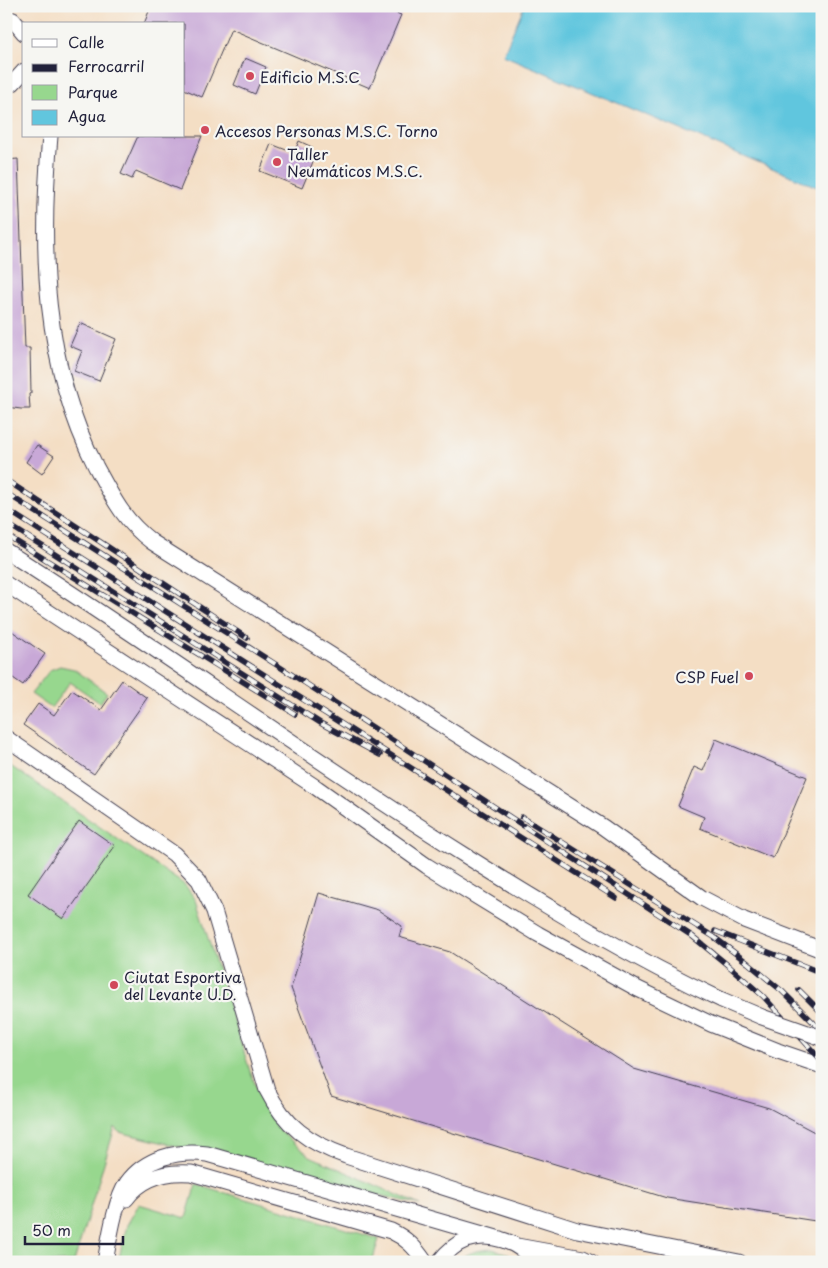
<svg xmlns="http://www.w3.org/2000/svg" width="828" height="1268" font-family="'Playpen Sans',sans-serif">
<rect width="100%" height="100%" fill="#f6f6f2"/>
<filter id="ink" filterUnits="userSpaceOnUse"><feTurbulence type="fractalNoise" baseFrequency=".02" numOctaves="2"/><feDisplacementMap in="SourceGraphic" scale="10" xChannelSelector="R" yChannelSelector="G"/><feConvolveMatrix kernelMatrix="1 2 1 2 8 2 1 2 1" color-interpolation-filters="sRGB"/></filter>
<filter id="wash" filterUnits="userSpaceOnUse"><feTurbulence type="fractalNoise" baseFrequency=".0096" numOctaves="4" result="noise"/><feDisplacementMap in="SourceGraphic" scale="20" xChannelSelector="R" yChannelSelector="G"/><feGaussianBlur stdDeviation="1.12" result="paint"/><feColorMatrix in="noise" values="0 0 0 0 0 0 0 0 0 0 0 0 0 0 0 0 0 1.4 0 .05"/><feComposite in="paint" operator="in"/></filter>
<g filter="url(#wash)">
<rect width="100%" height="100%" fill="#f4dec4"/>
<!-- green -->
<path fill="#97d78e" stroke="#5c7c64" d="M60,666L74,669L107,693L100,703L70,682L51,708L31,694L50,670Z
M6,763L185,885L196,900L250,1071L265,1109L281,1132L310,1156L420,1205L119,1132L115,1127L74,1262H6Z
M196,1184L379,1239L372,1262H118L127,1225L139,1204L186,1218Z
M492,1249L506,1253L519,1262H457C467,1252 478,1250 492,1249Z"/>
<!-- water -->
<path fill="#61c6de" stroke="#42748c" d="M524,6H822V189L503,55Z"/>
<g id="blocks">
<!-- building -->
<path fill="#c8a8d7" d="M151,6H379L401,15L370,88L231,29L202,97L184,89V24H144Z
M245,58L266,67L255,94L234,85Z
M138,136H202L180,190L136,171L132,179L121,174Z
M299,141L312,147L308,154L315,157L302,188L260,171L271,144L294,153Z
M18,159L25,348H30L31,393L29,394L30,409H21L6,407V160Z
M80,323L116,339L99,381L74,371L82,351L70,346Z
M37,445L54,456L42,474L26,462Z
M6,627L45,654L23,685L6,673Z
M122,680L147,698L94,774L23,725L38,704L54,715L72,690L101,710Z
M716,739L807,777L773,858L700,828L704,817L678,806L694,767L703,771Z
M79,821L115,846L63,919L28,894Z
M319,893L378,910L402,926L399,937L450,952L634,1069L769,1108L822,1136V1222L667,1198L331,1096L291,988Z"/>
</g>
</g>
<g filter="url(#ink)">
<use href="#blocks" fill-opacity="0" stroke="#423e50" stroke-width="1"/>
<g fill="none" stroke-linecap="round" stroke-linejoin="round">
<defs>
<path id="minor" d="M6,18L13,20L24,33
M6,86L13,83L24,71
M50,136C40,250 43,363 96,467C113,498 123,520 152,542L603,827L702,898L744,920L822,950
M6,551C160,649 308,757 463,854C547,907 632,958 722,1000
M6,584L317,788L427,866L538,934L638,989L711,1024L778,1051L822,1066
M6,738L174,854L199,880L214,911L267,1090C285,1126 309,1143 346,1156L577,1230L739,1262
M126,1199C142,1177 165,1171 191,1173L391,1231C406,1238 415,1247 425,1262
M517,1246L583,1258L591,1262
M105,1262C109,1241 115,1200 127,1183C145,1158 177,1150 207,1154L500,1239
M439,1262C446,1253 455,1244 466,1240C489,1232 520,1241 533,1262"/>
</defs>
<!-- minor casing -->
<use href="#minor" stroke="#423e50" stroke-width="17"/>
<!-- minor -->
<use href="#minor" stroke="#fff" stroke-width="15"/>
<defs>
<path id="rail" d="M6,480L247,638
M6,493L302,681L692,936L730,967L763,996L822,1061
M6,509L293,693L616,898
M6,523L322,724L380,755
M6,535L295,714
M522,817L714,937L748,963L782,991L822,1031
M715,931L822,973
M799,990L822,1013"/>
</defs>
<!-- rail casing -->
<use href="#rail" stroke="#22223b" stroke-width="5.5"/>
<!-- rail -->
<use href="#rail" stroke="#f6f6f2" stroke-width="4" stroke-dasharray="11" stroke-linecap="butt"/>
<defs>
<path id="minor-bridge" d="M722,1000L762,1017L822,1038"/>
</defs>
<!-- minor-bridge casing -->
<use href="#minor-bridge" stroke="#423e50" stroke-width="17" stroke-linecap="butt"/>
<!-- minor-bridge -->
<use href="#minor-bridge" stroke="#fff" stroke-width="15"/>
</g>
</g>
<!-- markers -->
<g fill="#d1495b" stroke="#f6f6f2" stroke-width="2">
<circle cx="250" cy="76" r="5"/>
<circle cx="205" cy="130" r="5"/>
<circle cx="277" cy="162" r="5"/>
<circle cx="749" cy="676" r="5"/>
<circle cx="114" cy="985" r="5"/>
</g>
<g text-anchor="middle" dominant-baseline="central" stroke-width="4.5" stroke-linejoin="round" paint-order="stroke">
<!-- poi labels -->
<g font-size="15" fill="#22223b" stroke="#f6f6f2" text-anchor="start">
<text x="260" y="76">Edificio M.S.C</text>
<text x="215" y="130">Accesos Personas M.S.C. Torno</text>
<text x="287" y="153">Taller<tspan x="287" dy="17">Neumáticos M.S.C.</tspan></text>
<text x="739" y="676" text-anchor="end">CSP Fuel</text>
<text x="124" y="976">Ciutat Esportiva<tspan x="124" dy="17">del Levante U.D.</tspan></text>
</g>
</g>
<!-- margin -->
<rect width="828" height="1268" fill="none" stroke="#f6f6f2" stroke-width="25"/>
<!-- legend -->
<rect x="22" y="22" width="162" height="115" fill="#f6f6f2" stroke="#a1a1a9"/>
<rect x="32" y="39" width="25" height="8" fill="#ffffff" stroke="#a1a1a9"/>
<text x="68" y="48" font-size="15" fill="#22223b">Calle</text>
<rect x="32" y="64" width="25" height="8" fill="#22223b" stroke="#a1a1a9"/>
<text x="68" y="72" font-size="15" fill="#22223b">Ferrocarril</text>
<rect x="32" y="85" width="25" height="15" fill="#97d78e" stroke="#a1a1a9"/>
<text x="68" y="98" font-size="15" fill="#22223b">Parque</text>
<rect x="32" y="110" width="25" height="15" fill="#61c6de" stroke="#a1a1a9"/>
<text x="68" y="122" font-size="15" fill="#22223b">Agua</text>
<!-- scale -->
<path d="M25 1236v8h98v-8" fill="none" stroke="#22223b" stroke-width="2.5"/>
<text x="32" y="1236" font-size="15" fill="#22223b" stroke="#f6f6f2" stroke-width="4" paint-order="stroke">50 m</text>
</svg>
